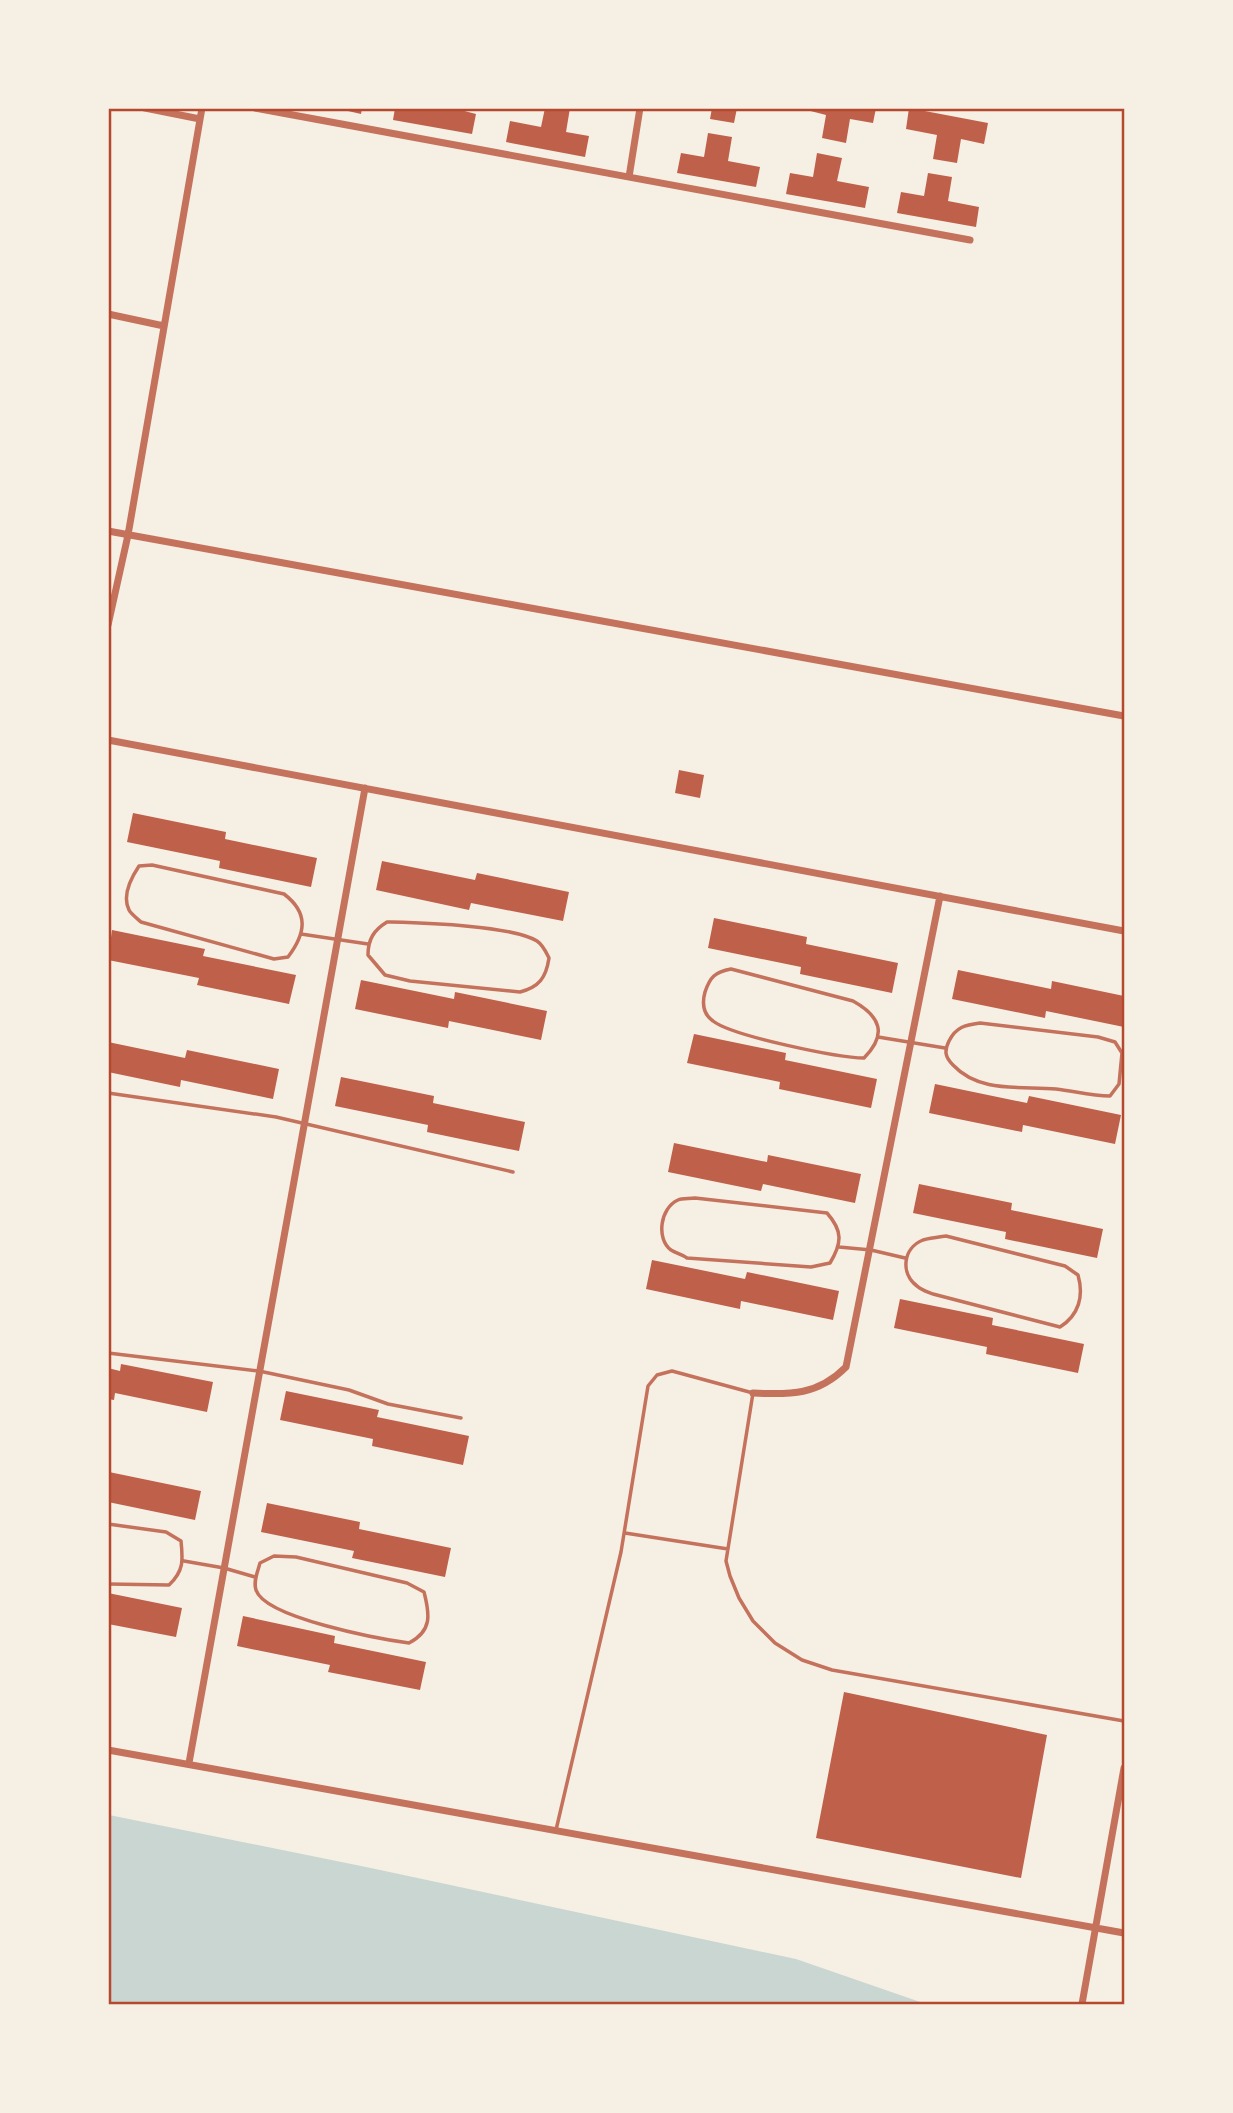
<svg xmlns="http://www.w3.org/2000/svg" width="1233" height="2113" font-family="'Sofia Sans Condensed',sans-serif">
<rect width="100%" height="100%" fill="#f6efe4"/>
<!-- water -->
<path fill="#c9d6d2" d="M109,1815L366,1867L796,1959L926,2004H109Z"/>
<!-- building -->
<path fill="#bf614a" d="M335,108H362L361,114Z
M395,108H453L476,114L472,134L393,120Z
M545,108H570L566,132L589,136L585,157L506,142L510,121L541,127Z
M712,108H737L734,123L710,119Z
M799,108H876L873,123L850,119L846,143L822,138L826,115Z
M909,108L988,123L984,144L961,139L957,163L933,159L937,135L906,129Z
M708,133L732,137L728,161L760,167L756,187L677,173L681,153L704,157Z
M817,153L842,158L837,181L869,187L865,208L786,194L790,173L813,177Z
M928,173L952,177L948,201L979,207L976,227L897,213L901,192L924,196Z
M679,770L704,775L700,798L675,793Z
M133,813L226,832L225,839L317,858L311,887L219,868L220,861L127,842Z
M382,861L475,880L477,873L569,892L563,921L471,903L469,910L376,890Z
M714,918L807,937L806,944L898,963L892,993L800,974L801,967L708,948Z
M112,930L205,949L203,956L296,975L289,1004L197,985L199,978L108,960Z
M958,970L1051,989L1052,981L1124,996V1027L1046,1011L1045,1018L952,999Z
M361,980L454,999L455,992L547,1011L541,1040L449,1021L448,1028L355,1009Z
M694,1034L786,1053L785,1060L877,1079L871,1108L779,1089L780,1082L687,1063Z
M108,1042L185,1058L187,1050L279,1069L273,1099L181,1080L180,1087L108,1072Z
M341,1077L434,1096L433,1103L525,1122L519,1151L427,1132L428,1125L335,1106Z
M935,1084L1027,1103L1029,1096L1121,1115L1115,1144L1023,1125L1022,1132L929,1113Z
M674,1143L767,1162L768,1155L861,1174L855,1203L763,1184L761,1191L668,1172Z
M919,1184L1012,1203L1011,1210L1103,1229L1097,1258L1005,1239L1006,1232L913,1213Z
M652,1260L745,1279L747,1272L839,1291L833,1320L741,1301L740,1309L646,1289Z
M900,1299L993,1318L992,1325L1084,1344L1078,1373L986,1354L987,1347L894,1328Z
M121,1364L213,1382L207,1412L115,1393L114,1400L108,1399V1368L120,1371Z
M286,1391L379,1410L377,1417L469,1436L463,1465L372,1446L373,1439L280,1420Z
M109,1472L201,1491L195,1520L108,1502Z
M267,1503L360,1522L359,1529L451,1548L445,1577L352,1558L354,1551L261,1532Z
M108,1593L182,1608L176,1637L108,1624Z
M243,1616L335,1636L334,1643L426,1662L420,1690L328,1672L330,1665L237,1646Z
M844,1692L1047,1735L1021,1878L816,1838Z"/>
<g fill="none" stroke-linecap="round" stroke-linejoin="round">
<!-- service -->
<path stroke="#c5725c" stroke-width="3.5" d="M152,865L284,894C309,913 306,933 288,957L274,959L141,922C138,919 131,914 129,910C122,896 131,878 139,866Z
M387,922C421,923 510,925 537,941C543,945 546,952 549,958C546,978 539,987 520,992L410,981L385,975L368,955C368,939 374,930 387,922Z
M301,934L368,944
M731,969L853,1001C880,1016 888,1034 864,1058C839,1058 732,1036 713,1021C703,1014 702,1003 705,992C710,977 715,972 731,969Z
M980,1023L1098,1037L1115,1042L1122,1053L1119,1084L1110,1096C1091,1096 1074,1091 1056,1089C1020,1086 979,1093 953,1065C945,1057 944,1051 949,1041C956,1027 965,1025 980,1023Z
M878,1037L945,1048
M108,1093L276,1117L513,1172
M695,1198L827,1213C843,1231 842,1243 830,1263L811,1267L687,1258C683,1255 676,1253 671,1250C656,1239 660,1208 678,1200C682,1198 690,1199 695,1198Z
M946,1236L1065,1266L1078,1275C1084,1296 1079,1315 1060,1327L933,1294C928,1292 921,1290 917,1286C900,1273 903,1248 923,1240C930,1238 939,1237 946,1236Z
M839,1247L871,1250L905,1258
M108,1353L259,1371L349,1390L388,1404L461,1418
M108,1524L166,1532L181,1541C183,1560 184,1571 169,1585L108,1584
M625,1533L728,1549
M274,1556L296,1557L407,1583L424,1592C430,1615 432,1631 409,1643C380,1639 265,1618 256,1590C253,1581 258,1571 260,1563Z
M184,1561L224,1568L255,1577
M556,1830L621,1552L648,1386L657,1375L672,1371L753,1393L726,1561L730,1576L739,1598L753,1621L775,1643L802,1660L832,1670L1124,1721"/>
<!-- minor -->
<path stroke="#c5725c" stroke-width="7" d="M145,108L200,119
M255,108L970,240
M629,177L640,108
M108,314L164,326
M108,531L1124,716
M108,625L128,535L202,108
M108,740L1124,931
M753,1393C791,1395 818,1395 846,1367L940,896
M108,1750L1124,1933
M189,1763L365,788
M1082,2004L1124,1768"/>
</g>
<!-- border -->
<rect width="1233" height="2113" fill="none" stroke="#f6efe4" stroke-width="220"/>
<rect x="110" y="110" width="1013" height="1893" fill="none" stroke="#b5482f" stroke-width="2.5"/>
</svg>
